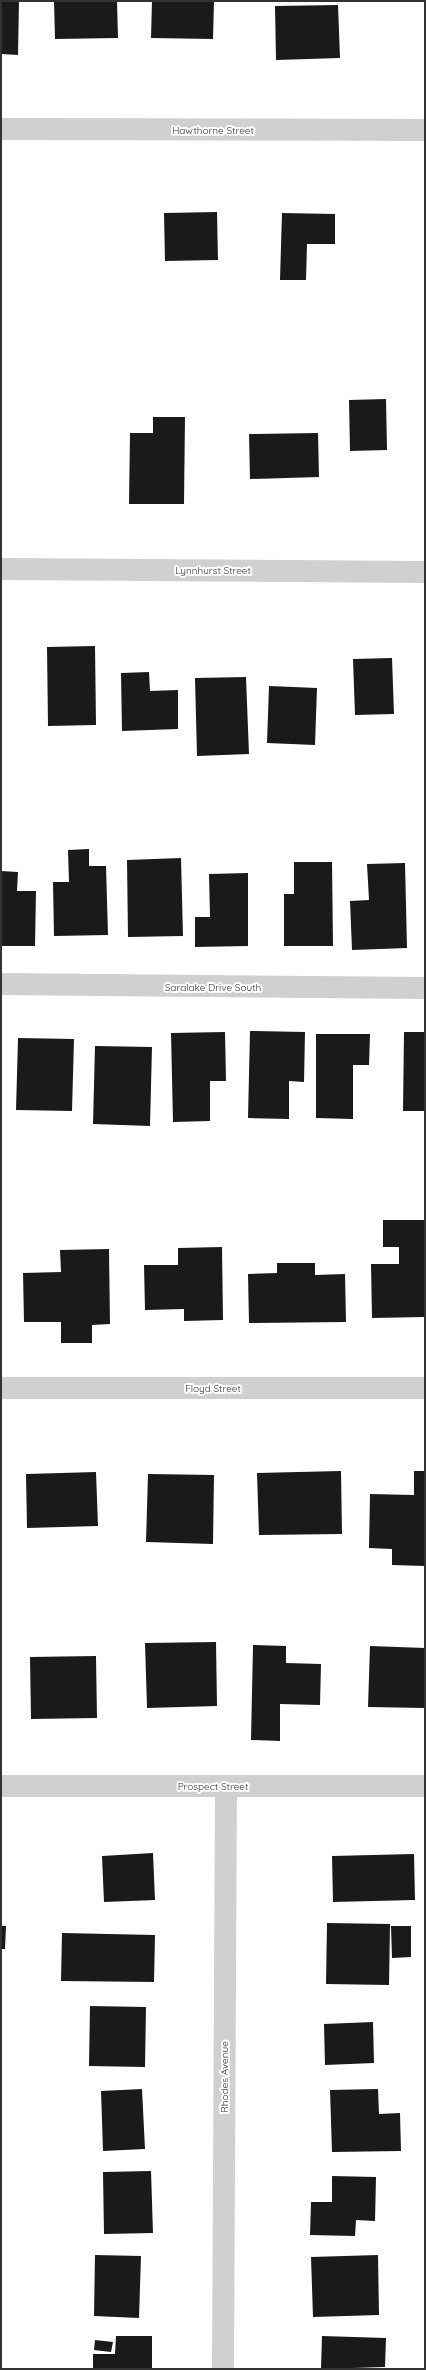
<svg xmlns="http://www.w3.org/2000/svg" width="426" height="2370" font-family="Quicksand,sans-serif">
<rect width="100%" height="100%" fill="#fff"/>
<!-- building -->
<path fill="#1a1a1a" d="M1,1H19L18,55L1,54Z
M54,1H117L118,38L55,39Z
M152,1H214L213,39L151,38Z
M338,5L340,58L276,60L275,6Z
M217,212L218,260L165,261L164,213Z
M282,213L335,214V244H307L306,280H280Z
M386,399L387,450L350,451L349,400Z
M153,417H185L184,504H129L130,433H153Z
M318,433L319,477L250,479L249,434Z
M95,646L96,725L48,726L47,647Z
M392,658L394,714L355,715L353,659Z
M149,672L150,691L178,690V729L122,731L121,673Z
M246,677L249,754L197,756L195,678Z
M269,686L317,688L315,745L267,743Z
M89,849V866H106L108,935L54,936L53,882H69L68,850Z
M181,858L183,936L128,937L127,860Z
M294,862H332L333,946H284V894H294Z
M405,863L407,948L352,950L350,901L369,900L367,864Z
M1,871L18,872L17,891H36L35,946H1Z
M248,873V946L195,947V917H210L209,874Z
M250,1031L305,1032L304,1082L289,1081V1119L248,1118Z
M225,1032L226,1081H210V1121L173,1122L171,1033Z
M404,1032H425V1111H403Z
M316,1034H370L369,1065H353V1119L316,1118Z
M18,1038L74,1039L72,1111L16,1110Z
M95,1046L152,1047L150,1126L93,1124Z
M383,1220H425V1317L372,1318L371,1264H399V1247H383Z
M222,1247L223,1320L184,1321V1309L145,1310L144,1265H178V1248Z
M109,1249L110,1324L92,1325V1343H61V1322H24L23,1273L61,1272L60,1250Z
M277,1263H315V1275L345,1274L346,1322L249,1323L248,1274L277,1273Z
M341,1471L342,1534L259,1535L257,1473Z
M414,1471H425V1566L392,1565V1549L369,1548L370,1494L414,1495Z
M96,1472L98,1526L27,1528L26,1474Z
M148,1474L214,1475L213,1544L146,1542Z
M216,1642L217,1706L147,1708L145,1643Z
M253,1645L286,1646V1663L321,1664L320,1705L280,1704V1741L251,1740Z
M370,1646L425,1648V1708L368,1707Z
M96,1656L97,1718L31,1719L30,1657Z
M153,1853L155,1900L104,1902L102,1856Z
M414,1854L415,1900L333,1902L332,1856Z
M327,1923L390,1924L389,1985L326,1984Z
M1,1926H6L5,1949H1Z
M391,1926H411V1957L392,1958Z
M62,1933L155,1935L154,1982L61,1981Z
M90,2006L146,2007L145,2067L89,2066Z
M373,2022L374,2063L325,2065L324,2024Z
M142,2089L145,2149L103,2151L101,2091Z
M378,2089L379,2114L400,2113L401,2151L332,2152L330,2090Z
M151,2171L153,2233L104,2234L103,2172Z
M332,2176L376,2177L375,2221L356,2220L355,2236L310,2235L311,2202H332Z
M95,2255L141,2256L139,2318L94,2316Z
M378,2255L379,2315L313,2317L311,2257Z
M116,2336H152V2369H93V2354H115Z
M322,2336L386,2338L385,2367L321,2369Z
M95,2340L113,2342L111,2352L94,2350Z"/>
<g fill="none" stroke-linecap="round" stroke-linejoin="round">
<!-- minor -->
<path stroke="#d0d0d0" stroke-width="22" d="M1,129L425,130
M1,569L425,572
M1,984L425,988
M1,1388H425
M1,1786H425
M223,2369L226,1786"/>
</g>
<g text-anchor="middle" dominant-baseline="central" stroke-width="4" stroke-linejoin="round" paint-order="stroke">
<!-- street labels -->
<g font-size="10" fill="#333" stroke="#fff">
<text x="213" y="130">Hawthorne Street</text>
<text x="213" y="570">Lynnhurst Street</text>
<text x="213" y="987">Saralake Drive South</text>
<text x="213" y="1388">Floyd Street</text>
<text x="213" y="1786">Prospect Street</text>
<text transform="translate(224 2077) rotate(-90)">Rhodes Avenue</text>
</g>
</g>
<!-- border -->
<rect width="426" height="2370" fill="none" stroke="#333333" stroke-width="4"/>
</svg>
